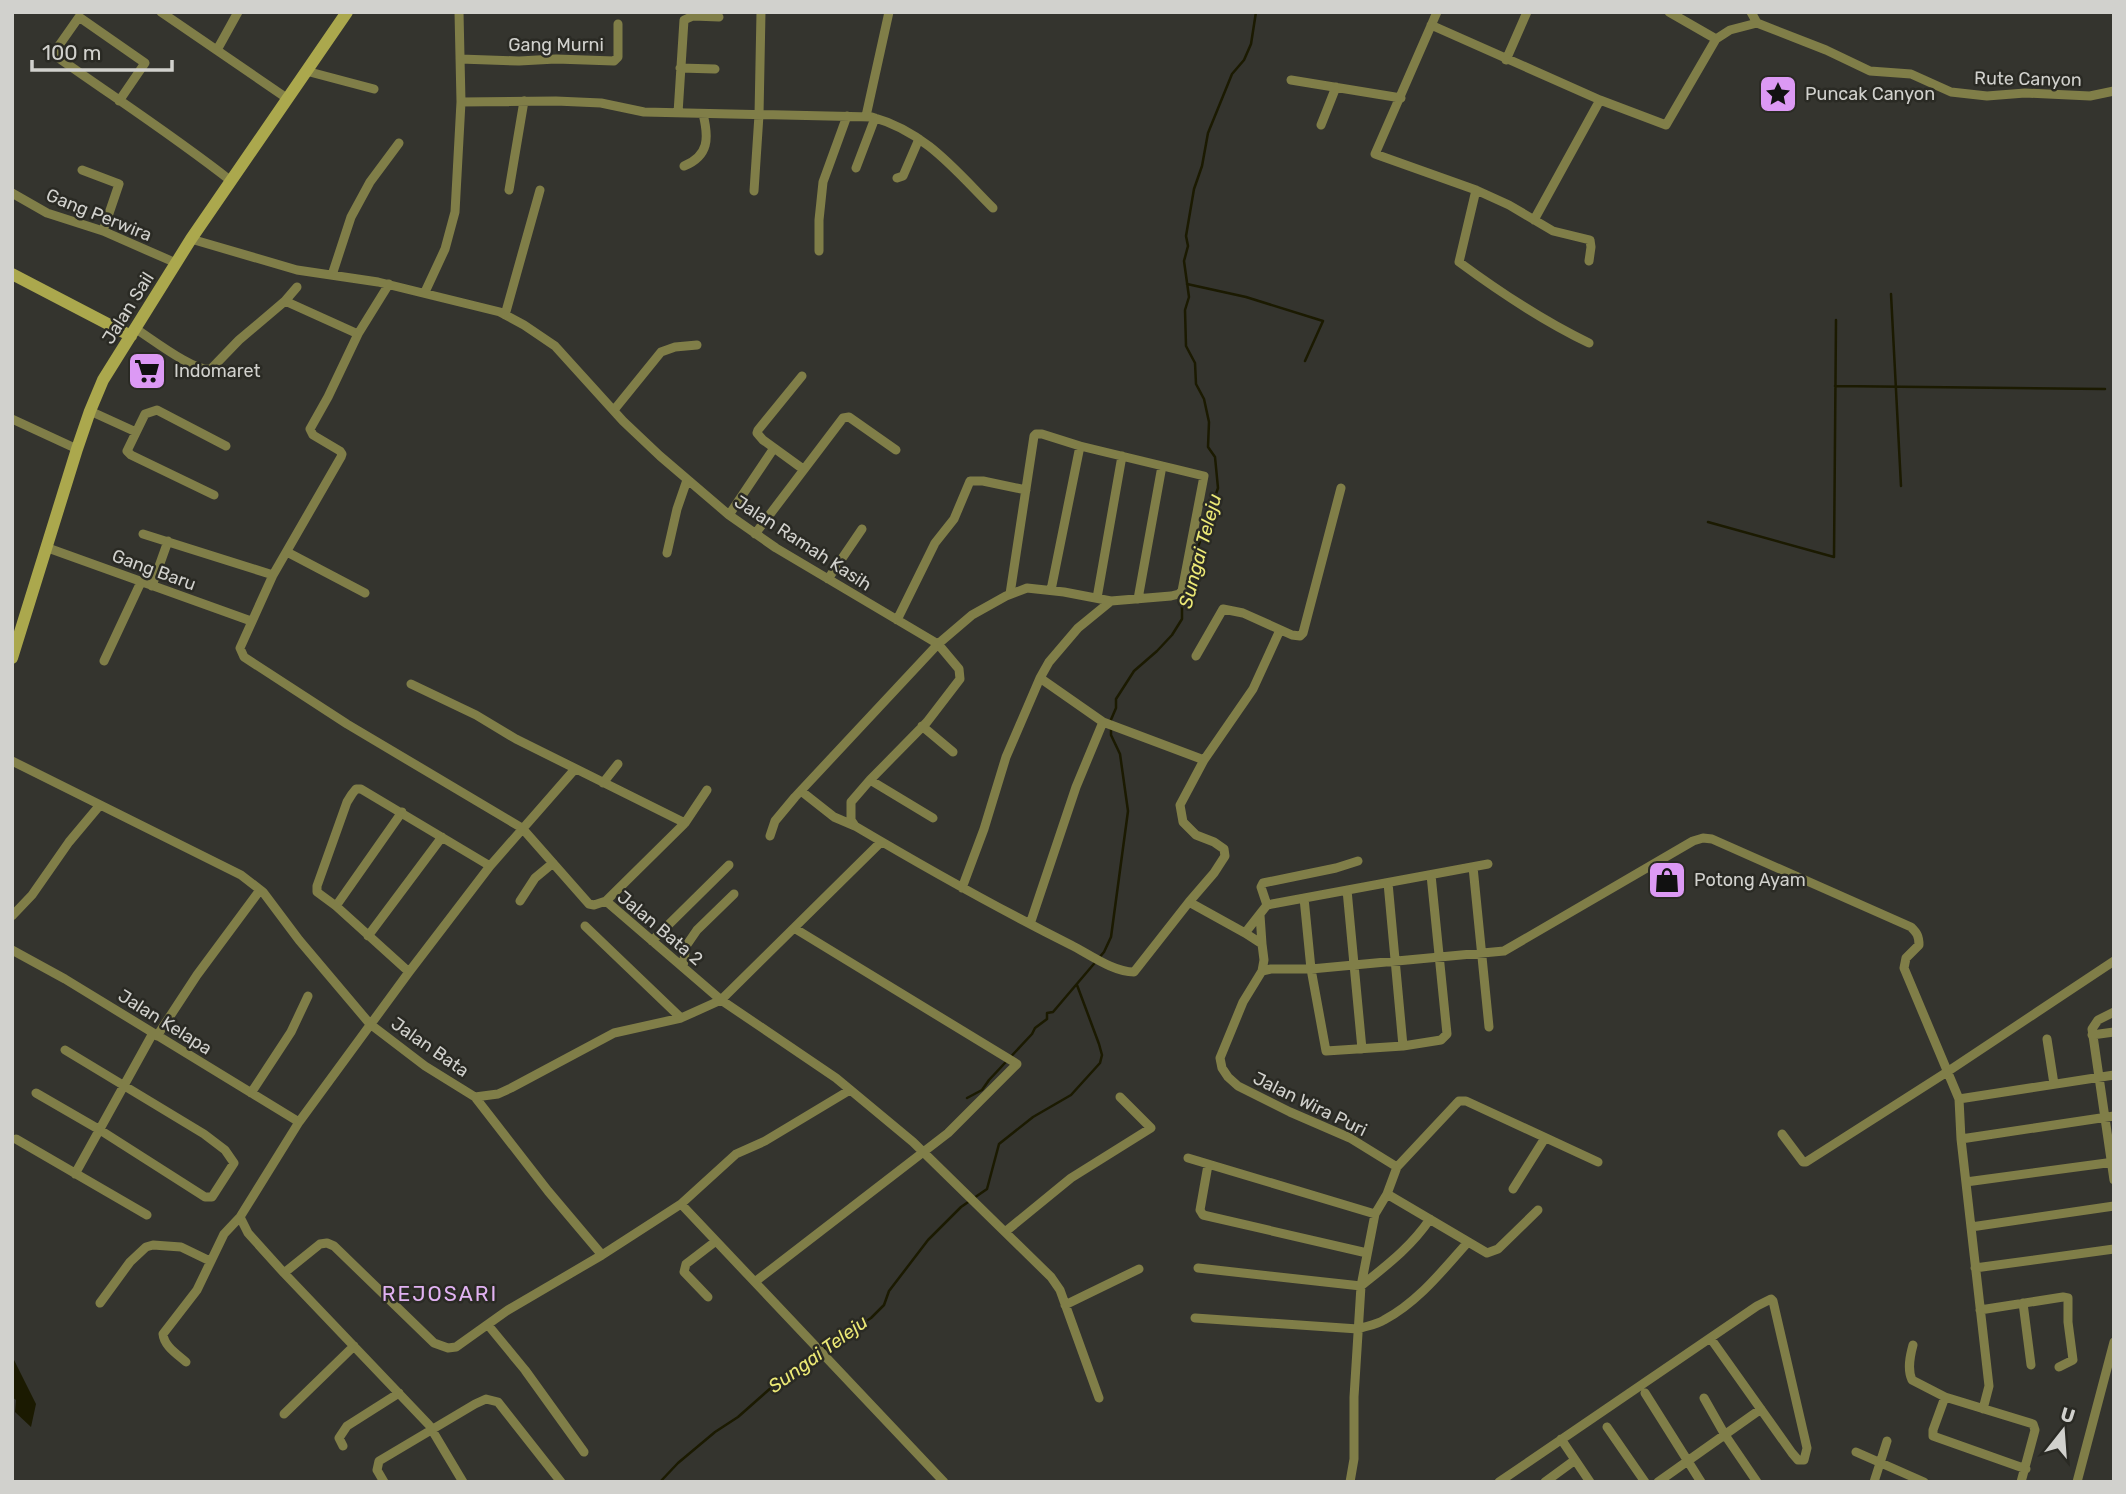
<svg xmlns="http://www.w3.org/2000/svg" width="2126" height="1494" font-family="Rubik,sans-serif">
<rect width="100%" height="100%" fill="#34342e"/>
<!-- water -->
<path fill="#1b1a01" d="M12,1356L36,1404L31,1427L15,1412L16,1400L12,1397Z"/>
<g fill="none" stroke-linecap="round" stroke-linejoin="round">
<!-- stream -->
<path stroke="#1b1a01" stroke-width="2.5" d="M1187,284L1246,297L1323,321L1305,361
M1891,294L1901,486
M1835,386L2105,389
M1708,522L1834,557L1836,320
M1110,722L1116,708V699L1134,671L1157,651L1172,635L1182,619V606L1193,562L1218,488L1215,457L1208,447L1209,422L1204,399L1196,384L1195,363L1186,346L1185,310L1189,297L1184,261L1188,246L1186,236L1194,189L1202,166L1208,133L1232,74L1244,60L1251,44L1256,12
M967,1098L982,1090L989,1080L1032,1034L1035,1028L1047,1019V1013L1053,1012L1104,952L1111,937L1128,811L1120,754L1111,735V728
M822,1350L871,1318L884,1305L889,1291L928,1240L961,1207L987,1189L999,1144L1033,1117L1071,1095L1100,1063L1102,1055L1099,1044L1077,985
M660,1482L678,1463L715,1432L738,1417L790,1371L817,1353"/>
<!-- street -->
<path stroke="#807e48" stroke-width="9" d="M161,12L288,99
M1437,12L1375,154L1476,190L1509,205L1553,231L1590,240L1591,247L1589,261
M1669,12L1716,39
M1751,12L1757,23L1826,50L1870,71L1911,74L1951,92L1987,96L2025,93L2090,96L2114,91
M1431,25L1600,100L1666,125L1716,39L1730,30L1757,23
M217,50L238,12
M460,59L519,61L556,59L614,61L618,57V24
M1506,60L1527,12
M680,68L715,69
M306,71L374,89
M1291,80L1401,98
M119,101L145,63L79,17L53,54C112,96 174,136 231,181
M461,102L556,101L601,103L644,112L872,117C926,132 955,170 993,208
M678,113L684,20L693,16L719,17
M866,116L889,12
M1321,125L1336,87
M684,166C709,156 709,138 703,114
M856,168L875,118
M82,170L119,184L103,231
M897,178L903,176L919,139
M509,190L524,101
M1476,190L1459,262C1501,293 1543,321 1589,343
M754,191L759,115L761,12
M12,193L47,213L103,231L176,263
M1534,220L1600,100
M191,239L297,270L378,282L500,312L524,325L555,346L623,421L660,456L729,515L776,548L938,644L959,669L960,679L927,722L870,780L851,802V820L855,826C926,868 997,908 1071,945C1089,954 1113,972 1134,972L1189,902L1245,933L1262,944L1264,960L1262,971L1243,1002L1220,1058L1222,1068L1228,1077L1238,1086L1290,1112L1350,1138L1397,1167L1387,1194L1375,1214L1361,1286L1354,1397V1459L1350,1482
M819,251V220L823,182L847,116
M332,275L351,217L370,182L399,143
M425,292L445,249L455,212L461,102L459,12
M285,301L358,334L328,397L310,429L313,435L340,451L342,454L341,457L273,575L240,648L244,657L347,724L522,828L589,904L594,905L606,901L721,1000L836,1078L913,1142L1051,1277L1060,1290L1099,1398
M505,315L540,190
M136,329C152,339 194,372 211,369L239,340L285,301L297,287
M358,334L389,284
M802,376L758,430L757,433L763,440L803,469
M614,410L661,352L675,347L697,345
M90,411L136,432
M12,419L77,449
M214,495L131,455L127,451L145,414L157,410L226,446
M729,515L774,448
M143,534L273,575
M755,534L843,418L849,417L896,450
M48,548L251,621
M287,552L365,593
M667,553L677,509L687,480
M828,579L862,529
M152,586L168,541
M1010,594L1034,436L1036,434H1042L1080,446
M1097,598L1122,456
M1138,599L1162,466
M897,620L935,543L954,519L970,481H983L1026,490
M1196,656L1223,609L1243,613L1292,635L1300,636L1303,633L1341,488
M104,661L141,582
M1040,678L1103,722L1204,760
M411,684L476,715L516,739L685,823
M922,726L953,752
M12,761L241,875L263,892L299,940L370,1024L425,1066L475,1097L498,1094L511,1088L614,1033L681,1018L721,1000L881,842
M870,780L933,818
M603,783L618,764
M801,791L834,817L855,826
M770,836L775,821L795,797L938,644L972,615L1006,596L1027,588L1064,592L1111,601L1171,596L1179,594L1182,591L1204,476L1080,446L1051,590
M1473,867L1489,1027
M1388,883L1403,1046
M962,888L984,829L1006,757L1040,678L1049,662L1078,628L1111,601
M1347,890L1362,1049
M1304,898L1311,969L1326,1051L1403,1046L1441,1040L1447,1034L1431,875
M520,901L535,878L553,863
M606,901L685,823L707,790
M1189,902L1214,873L1225,856L1224,849L1214,842L1196,835L1183,822L1180,805L1204,760L1253,689L1280,630
M1267,905L1261,887L1263,883L1336,868L1358,861
M336,906L402,812
M1260,915L1262,944
M12,916L32,895L69,842L100,805
M1030,924L1076,787L1103,722
M585,926L681,1018
M1245,933L1267,905L1488,864
M368,936L442,837
M652,941L729,865
M12,950L65,979L299,1122
M683,967L686,946L697,930L734,894
M1262,971L1271,969H1311L1504,951L1693,841L1703,838L1712,839L1911,927C1917,933 1919,936 1919,945L1906,958L1904,968L1959,1099L1961,1139L1989,1386L1983,1409
M409,972L336,906L317,892V886L347,802L352,794L356,789H361L490,866
M2114,1012L2098,1020L2092,1029L2114,1180
M2092,1035L2114,1032
M157,1036L197,975L260,890
M2047,1039L2054,1084
M36,1093L100,1130L205,1197H212L234,1163L225,1150L204,1134L65,1050
M251,1093L291,1032L308,996
M475,1097L548,1191L602,1255
M1959,1099L2114,1075
M1782,1134L1803,1162H1806L1947,1072L2114,961
M16,1139L147,1215
M1961,1139L2114,1116
M1188,1158L1375,1214
M1208,1165L1200,1210L1203,1215L1367,1253
M1397,1167L1456,1104L1459,1101H1466L1598,1162
M75,1174L153,1033
M1966,1182L2114,1162
M1513,1189L1545,1138
M1387,1194L1487,1253L1498,1249L1538,1210
M681,1204L944,1482
M1971,1227L2114,1206
M1005,1232L1071,1178L1151,1128L1120,1097
M1198,1268L1361,1286C1387,1265 1411,1247 1430,1219
M1975,1268L2114,1249
M284,1273L320,1244L327,1243L334,1246L434,1343L448,1348L456,1347L508,1310L602,1255L681,1204L736,1154L765,1141L850,1090
M756,1281L948,1133L1017,1064L794,928
M708,1297L684,1272L686,1264L716,1241
M100,1303L130,1262L146,1247L153,1245L181,1247L210,1261
M2023,1303L2031,1365
M1065,1305L1139,1269
M1980,1310L2063,1297L2068,1298V1322L2073,1360L2059,1367
M1195,1318L1358,1329C1366,1326 1376,1325 1384,1320C1418,1302 1443,1270 1468,1242
M488,1325L525,1370L584,1452
M1913,1345C1910,1356 1907,1369 1912,1380L1945,1397
M186,1362C177,1354 164,1346 163,1334L197,1290L224,1234L240,1217
M1645,1393L1701,1482
M1704,1398L1725,1435L1757,1482
M284,1414L354,1346
M1607,1427L1645,1482
M1561,1439L1590,1482
M343,1446L339,1438L347,1426L399,1393
M1856,1452L1924,1482
M384,1482L377,1470L379,1461L475,1404L486,1399L498,1402L561,1482
M463,1482L429,1425L284,1273L248,1233L240,1217L299,1122L409,972L490,866L575,769
M1499,1482L1757,1306L1771,1299L1773,1301L1807,1448L1804,1460H1798L1792,1453L1711,1339
M1545,1482L1575,1460
M1658,1482L1761,1409
M1874,1482L1887,1441
M2021,1482L2035,1430L2033,1424L1945,1397L1933,1430V1436L2026,1469
M2077,1482L2114,1342"/>
<!-- secondary -->
<path stroke="#aba84d" stroke-width="12" d="M12,274L131,336
M12,658L77,449L90,411L103,380L191,239L347,12"/>
</g>
<!-- icons -->
<defs>
<symbol id="sight-square" viewBox="-11 -11 22 22"><rect x="-9" y="-9" width="18" height="18" rx="4" fill="#dc99f4" stroke="#2a2a24"/><path d="M0-6L1.8-2.2L6-1.7L2.9 1.2L3.7 5.4L0 3.3L-3.7 5.4L-2.9 1.2L-6-1.7L-1.8-2.2Z" fill="#111"/></symbol>
<symbol id="supermarket-square" viewBox="-11 -11 22 22"><rect x="-9" y="-9" width="18" height="18" rx="4" fill="#dc99f4" stroke="#2a2a24"/><path d="M-6-5.5h2.5l.6 2H6L4.5 2H-2.5L-4.4-4H-6ZM-1.5 3.2a1.3 1.3 0 1 0 .1 0ZM3 3.2a1.3 1.3 0 1 0 .1 0Z" fill="#111"/></symbol>
<symbol id="shop-square" viewBox="-11 -11 22 22"><rect x="-9" y="-9" width="18" height="18" rx="4" fill="#dc99f4" stroke="#2a2a24"/><path d="M-5-2.5h2.3a2.7 3.5 0 0 1 5.4 0H5L5.5 6h-11ZM-1.5-2.5h3a1.5 2.3 0 0 0-3 0Z" fill="#111"/></symbol>
</defs>
<g fill-rule="evenodd">
<use href="#sight-square" x="1756" y="72" width="44" height="44"/>
<use href="#supermarket-square" x="125" y="349" width="44" height="44"/>
<use href="#shop-square" x="1645" y="858" width="44" height="44"/>
</g>
<g text-anchor="middle" dominant-baseline="central" stroke-width="5" stroke-linejoin="round" paint-order="stroke">
<!-- street labels -->
<g font-size="18" fill="#d1d1cd" stroke="#2a2a24">
<text x="556" y="45">Gang Murni</text>
<text transform="translate(2028 79) rotate(1)">Rute Canyon</text>
<text transform="translate(99 215) rotate(22)">Gang Perwira</text>
<text transform="translate(128 308) rotate(-58)">Jalan Sail</text>
<text transform="translate(803 543) rotate(33)">Jalan Ramah Kasih</text>
<text transform="translate(154 570) rotate(20)">Gang Baru</text>
<text transform="translate(660 928) rotate(40)">Jalan Bata 2</text>
<text transform="translate(165 1022) rotate(32)">Jalan Kelapa</text>
<text transform="translate(430 1047) rotate(35)">Jalan Bata</text>
<text transform="translate(1310 1104) rotate(26)">Jalan Wira Puri</text>
</g>
<!-- poi labels -->
<g font-size="18" fill="#d1d1cd" stroke="#2a2a24" text-anchor="start">
<text x="1805" y="94">Puncak Canyon</text>
<text x="174" y="371">Indomaret</text>
<text x="1694" y="880">Potong Ayam</text>
</g>
<!-- water labels -->
<g font-size="19" font-style="italic" fill="#ece975" stroke="#2a2a24">
<text transform="translate(1200 551) rotate(-75)">Sungai Teleju</text>
<text transform="translate(818 1354) rotate(-36)">Sungai Teleju</text>
</g>
<!-- quarter labels -->
<g font-size="21" letter-spacing="2" fill="#e1b2f2" stroke="#2a2a24">
<text x="440" y="1293">REJOSARI</text>
</g>
</g>
<!-- border -->
<rect width="2126" height="1494" fill="none" stroke="#d1d1cd" stroke-width="28"/>
<!-- north arrow -->
<g transform="translate(2063 1431) rotate(17)" stroke="#2a2a24" stroke-width="5" paint-order="stroke">
<path d="M0-5L12 26L0 18L-12 26Z" fill="#d1d1cd"/>
<text y="-10" font-size="19" font-weight="bold" text-anchor="middle" fill="#d1d1cd">U</text>
</g>
<!-- scale -->
<path d="M32 60v10h140v-10" fill="none" stroke="#d1d1cd" stroke-width="3.5"/>
<text x="42" y="60" font-size="21" fill="#d1d1cd" stroke="#2a2a24" stroke-width="5" paint-order="stroke">100 m</text>
</svg>
